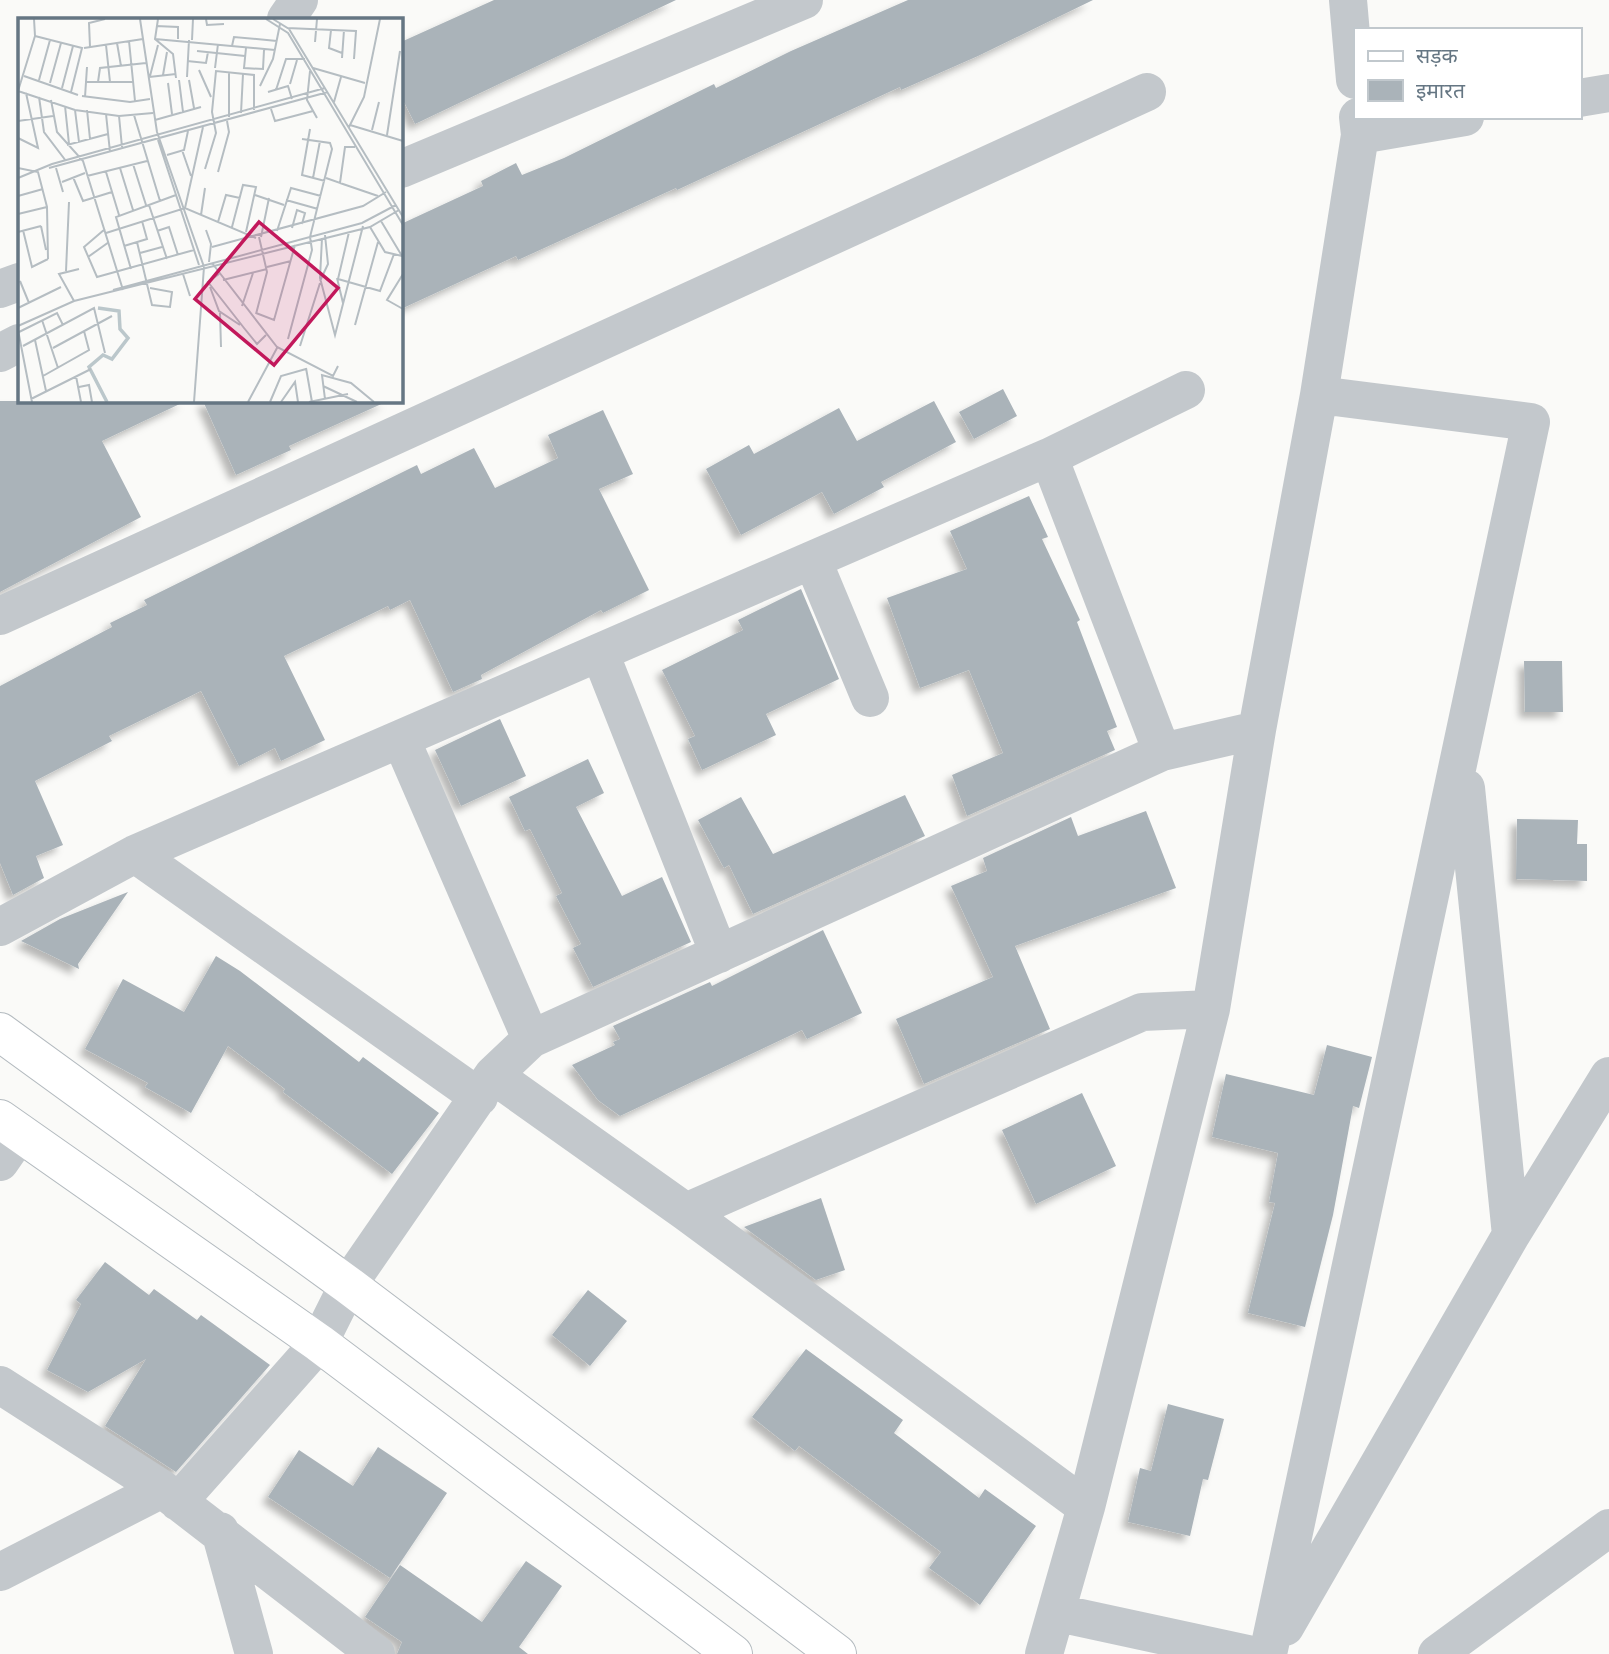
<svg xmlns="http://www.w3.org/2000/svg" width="1609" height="1654" font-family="'Space Grotesk','Noto Sans Devanagari',sans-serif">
<defs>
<filter id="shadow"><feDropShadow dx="-6" dy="6" stdDeviation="3.5" flood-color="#0004"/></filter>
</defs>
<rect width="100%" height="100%" fill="#fafaf8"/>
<!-- building -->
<path fill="#aab3b9" filter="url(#shadow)" d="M494,0H676L415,124L401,96V42Z
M908,0H1093L978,56L901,90L900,87L677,190L676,188L518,260L516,256L401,309V224L483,186L481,181L516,163L522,175L564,158L714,84L716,88L791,51Z
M1003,389L1017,416L974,439L959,412Z
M0,401H186L102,441L141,517L0,592Z
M203,401H388L289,446L291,450L236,475Z
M934,401L956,442L881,482L884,487L834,514L822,492L741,535L706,469L749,445L754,454L839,408L857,441Z
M603,410L633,474L599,489L649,590L603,613L601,610L481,675L482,679L453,692L410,600L390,610L388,606L284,656L325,740L281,761L275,748L239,766L201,691L109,736L112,741L35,781L63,845L36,856L44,878L13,895L0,863V686L112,627L110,623L147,605L144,600L417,465L421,474L474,448L495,488L558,458L548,435Z
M1029,496L1048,537L1042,539L1080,620L1077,622L1117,727L1107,731L1115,750L967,816L952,775L1003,753L969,670L920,688L887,598L967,569L950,531Z
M801,589L839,679L766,714L776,735L702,770L688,739L695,736L662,670L743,630L738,620Z
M1524,661H1562L1563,712H1525Z
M500,719L526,776L461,806L435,750Z
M588,759L604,793L576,807L622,896L662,877L691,942L593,987L573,948L581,944L556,896L562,893L530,829L525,831L509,797Z
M905,795L925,836L753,914L729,865L724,868L698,820L741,797L773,854Z
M1146,811L1176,888L1015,946L1050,1029L924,1084L896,1019L993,977L951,886L987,871L983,858L1071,817L1078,836Z
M1517,819L1578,820L1577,844H1587V881L1516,879Z
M128,892L78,964L79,969L21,941L60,919Z
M823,930L862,1013L807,1039L802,1030L620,1116L598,1100L572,1065L615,1045L613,1042L620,1039L613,1026L710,982L712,986Z
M216,956L240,971L359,1062L363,1057L439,1113L392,1174L283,1092L285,1089L228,1046L191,1113L145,1087L148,1083L85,1049L123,979L184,1012Z
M1327,1045L1372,1057L1359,1108L1353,1106L1333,1215L1305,1327L1248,1313L1275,1203L1269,1202L1278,1153L1212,1137L1226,1074L1314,1095Z
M1082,1093L1116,1166L1036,1204L1002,1130Z
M821,1198L845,1270L816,1280L744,1227Z
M105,1262L149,1295L154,1289L197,1320L201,1315L270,1365L176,1472L105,1426L146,1359L88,1392L47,1370L81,1304L76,1300Z
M588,1290L627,1321L590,1366L552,1335Z
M806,1349L903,1420L894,1433L979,1498L985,1489L1036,1526L980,1605L929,1568L941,1552L799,1446L795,1451L752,1417Z
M1168,1404L1224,1419L1208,1480L1203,1479L1190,1536L1128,1522L1140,1468L1151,1471Z
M378,1447L447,1493L390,1578L268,1497L299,1450L353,1486Z
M526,1561L562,1586L519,1647L528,1654H397L402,1642L365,1617L400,1565L482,1622Z"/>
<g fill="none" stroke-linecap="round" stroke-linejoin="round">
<defs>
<path id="secondary" d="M0,1032L348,1285L837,1654
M0,1119L319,1343L733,1654"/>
</defs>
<!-- secondary casing -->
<use href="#secondary" stroke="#b3babf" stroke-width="40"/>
<!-- street -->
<path stroke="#c3c8cc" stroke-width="38" d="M1348,0L1355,80
M286,19L299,0
M1579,98L1609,93
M1360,135L1465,117
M401,169L804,0
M0,289L19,282
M0,353L19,343
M1049,457L1186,390
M813,561L870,698
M0,616L1147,92
M600,653L719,954
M401,739L531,1039
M135,854L479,1097
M0,927L135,854L1049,457L1162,752
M493,1075L686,1212L1086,1507
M0,1162L20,1133
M686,1212L1142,1012L1211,1009
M1511,1235L1609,1076
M0,1385L162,1489L376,1654
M178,1502L319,1343L348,1285L493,1075L531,1039L1162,752L1257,730
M220,1531L254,1654
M0,1572L162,1489
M1058,1613L1248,1654
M1285,1627L1511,1235L1466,788
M1044,1654L1086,1507L1211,1009L1257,730L1319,395L1360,135L1358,117
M1268,1654L1531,422L1319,395
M1437,1654L1609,1528"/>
<!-- secondary -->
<use href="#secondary" stroke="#fff" stroke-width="38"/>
</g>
<!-- overview -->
<g transform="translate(18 18)">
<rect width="385" height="385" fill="#fafaf8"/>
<path fill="none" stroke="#bbc7cb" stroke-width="3.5" d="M80,290L101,293L102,311L110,320L94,341L85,337L71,349L89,384"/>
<path fill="none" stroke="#b5bdc2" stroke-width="2" d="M122,1L139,114M140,1L137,21L155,36L158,60M188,1L189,7L206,6M248,1L270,15L385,207M255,1L271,11L385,199M138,8L160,9V21M269,10L338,13L336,41M313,12L311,30L324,35M17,18L64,30L53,74M137,21L257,32M174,22L175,1M111,23L117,83M297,24L299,1M99,25L103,48M88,27L92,64M214,28L216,19L259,23M72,29L71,5L87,1M66,30L125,21M228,30L226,50L245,51L246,32M179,33L227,38M324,40L326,12M169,43L188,45L190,34M197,50L200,26M295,50L347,65M181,52L193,79M292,53L289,82L299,100M145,57L149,34M6,58L60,77M132,58L140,27M131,59L158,56M169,59L171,22M21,62L32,22M161,62L165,94M171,62L176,90M67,64H115M80,64L82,50L128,45M32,65L43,25M150,65L154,96M272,66L279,42M242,68L255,41L262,6M44,70L55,28M258,72L268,41H287M0,73L57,92L101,98L135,95M0,73L17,18L16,1M250,74L270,68L274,81M64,78L112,84L132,81M21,79L26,114L48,143M67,79L69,49M33,82L39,114L65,143L105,272M316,84L323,59M47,88L51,126M253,91L257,103L295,93M57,92L61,124M69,92L72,121M223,95L225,56M88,96L92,134M116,97L142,183M101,98L104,129M211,99V54M137,102L183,89M0,103L35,98M332,107L385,123M331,109L346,79L362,1M292,111L284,157L307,163M354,112L361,84M139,114L186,249L176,384M369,117L382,33M0,120L20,130L8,75M140,122L181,247M49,127L90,116M164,132L173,158M149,137L166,132L170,113M115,146L128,187M0,150L20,154L29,189L30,241M31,150L310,74M38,150L45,174M102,150L115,192M187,151L198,115L194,94L198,53L236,57V92M88,154L101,197M200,154L211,114L209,103M69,158L129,143M55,159L65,183L94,174M0,160L34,146L307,70M295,160L302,123M308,160L322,165L327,129H337M44,164L67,155M322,165L360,178M237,177L266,187M0,178L25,171M268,182L300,191M131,187L149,241M167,190L185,109M0,196L29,189M183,197L187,170M200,204L208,177L222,180M23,208L28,232M214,209L225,167L238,169L228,214M352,209L367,234L384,238L363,203M274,210L279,192L287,195L284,206M87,211L66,229L79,259L176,232M5,212L14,249L30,241M188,212L193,226L191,244M139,213L151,209L160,237M259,213L273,170L303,178M0,214L23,208M331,214L320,261L362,273L376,236M88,215L167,190L238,220M243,219L251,180M304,220L302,260L317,317L345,208M119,224L134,287L152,289L154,274L132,270M106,228L129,221L124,203M194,229L345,188L368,174M122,235L144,229M70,239L91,224M194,245L259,329L315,358L320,348M249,249L273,243M113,251L98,199L158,177M48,253L51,184M165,256L172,278M201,256L190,264L226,310L239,326L248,317M385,256L369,282L385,291M319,260L325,285M205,262L249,251M2,263L11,285M302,263L310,246L307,217M192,269L201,293L222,307M95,272L344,205L378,187M56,283L41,256L61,251M224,288L235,255M0,290L43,269M202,295L203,329M238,295L256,302L277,227M238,296L249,254L241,219M24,302L40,350M337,307L360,224M0,308L56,283L352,209L381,192M0,312L14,384M1,314L39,295L45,307M270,321L294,232L292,219L314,131L312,125L284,121M17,322L28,373M5,328L76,290L87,335M282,328L302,265M35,330L94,298M288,350L294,384M25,358L71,332L66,313M58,358L63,384M305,368L339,384M61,369L71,367L74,384M13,381L73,351M307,381L304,357L333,365L356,384M230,384L259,330M252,384L263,358L288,351M263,384L277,364L280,384M291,384L330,376"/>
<path fill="#c2185b" fill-opacity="0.15" stroke="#c2185b" stroke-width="3.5" d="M241,204L320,270L256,347L177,281Z"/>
<rect width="385" height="385" fill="none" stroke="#657683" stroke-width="3.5"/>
</g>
<!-- legend -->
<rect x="1354" y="28" width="228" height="91" fill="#ffffff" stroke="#c1c8cd" stroke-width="2"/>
<rect x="1368" y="51" width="35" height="10" fill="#ffffff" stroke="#c1c8cd" stroke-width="2"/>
<text x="1416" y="63" font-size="21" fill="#657683">सड़क</text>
<rect x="1368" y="80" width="35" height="21" fill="#aab3b9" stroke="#c1c8cd" stroke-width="2"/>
<text x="1416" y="98" font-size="21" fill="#657683">इमारत</text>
</svg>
